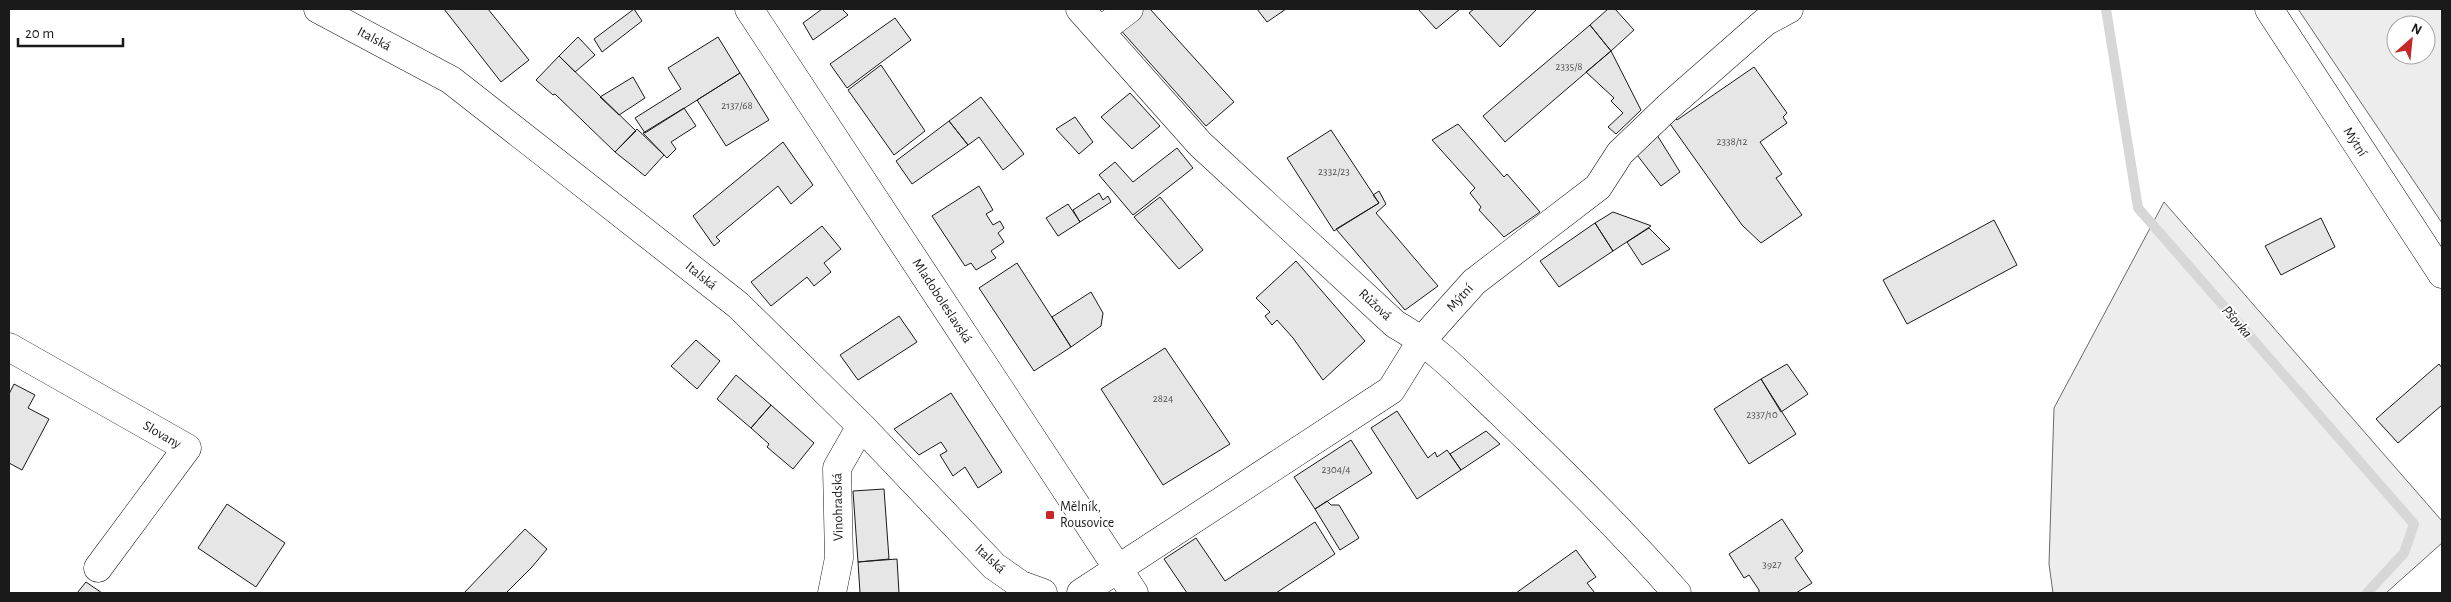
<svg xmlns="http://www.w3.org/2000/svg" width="2451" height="602" font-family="'Alegreya Sans',sans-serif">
<rect width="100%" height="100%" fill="#fff"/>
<!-- built -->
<path fill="#ededed" stroke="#6a6a6a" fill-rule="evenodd" d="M2298,9H2442V223ZM2396,25H2426V55H2396Z
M2164,202L2442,521V543L2386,593H2053L2049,564L2054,408Z"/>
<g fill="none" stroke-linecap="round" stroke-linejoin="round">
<!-- stream -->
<path stroke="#d7d7d7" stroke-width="10" d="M2106,9L2138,208L2414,524L2404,553L2367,593"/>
</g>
<!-- building -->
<path fill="#e6e6e6" stroke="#1a1a1a" d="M444,9H488L529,60L501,82Z
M634,9L642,21L602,52L594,39Z
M822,9H842L848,15L813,40L803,23Z
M1143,9H1150L1234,102L1206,126L1117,26Z
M1257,9H1286L1267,22Z
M1418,9H1460L1436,29Z
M1474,9H1537L1500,47L1469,13Z
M1608,9H1615L1634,30L1611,51L1590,25Z
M895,18L911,40L847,88L830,64Z
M1590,25L1611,51L1505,142L1483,116Z
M578,37L595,55L575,72L559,56Z
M718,37L740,73L645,133L635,118L681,89L668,68Z
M1611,51L1641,110L1616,134L1608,127L1623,113L1611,101L1614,98L1586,72Z
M559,56L636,131L615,152L555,94L553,95L536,80Z
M881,65L925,131L894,155L848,90Z
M1754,67L1787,113L1783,117L1787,123L1760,142L1782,174L1776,178L1802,215L1761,243L1742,225L1668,121L1674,117L1677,120Z
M740,73L769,120L726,146L697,100Z
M633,77L645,98L619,115L600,97Z
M1130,93L1160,126L1132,149L1101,117Z
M981,97L1024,154L1003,170L979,137L968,145L949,121Z
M684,108L696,126L671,142L676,149L667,158L643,133Z
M1075,117L1093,142L1079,154L1056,129Z
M949,121L968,145L912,184L896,161Z
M1458,124L1504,177L1507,174L1540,212L1504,237L1479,210L1481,207L1470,193L1475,188L1432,140Z
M637,129L664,155L645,176L615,152Z
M1331,130L1379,203L1334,231L1287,158Z
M1657,135L1680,172L1661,186L1634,151Z
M783,142L813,185L791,204L778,186L716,237L720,241L714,246L693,216Z
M1177,148L1193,168L1133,215L1099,175L1115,162L1133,182Z
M979,186L993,210L986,214L993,225L1000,221L1004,228L998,233L1004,242L991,251L996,258L976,270L971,263L965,266L932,216Z
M1379,191L1386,204L1376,213L1438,286L1405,310L1336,229L1379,203L1373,195Z
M1099,193L1103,200L1108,196L1111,202L1080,222L1073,210Z
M1160,197L1203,250L1179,269L1134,217Z
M1068,204L1080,222L1058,236L1046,218Z
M1613,212L1649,225L1651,226L1613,251L1595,223Z
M2321,218L2335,247L2281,275L2265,246Z
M1994,220L2017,265L1907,324L1883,280Z
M1595,223L1613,251L1559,287L1540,261Z
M822,226L841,249L824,263L831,272L814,286L807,277L771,306L751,282Z
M1649,228L1670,249L1642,265L1627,242Z
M1296,261L1365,341L1323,380L1293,338L1277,320L1272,325L1265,316L1270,312L1256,298Z
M1017,263L1071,347L1034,371L979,288Z
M1091,292L1103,313L1101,326L1071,347L1052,317Z
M899,316L917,342L858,380L840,355Z
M696,340L720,361L697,389L671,366Z
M1165,348L1230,444L1163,485L1101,389Z
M1787,364L1808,394L1781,412L1761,379Z
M2439,364L2442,368V405L2398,443L2376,419Z
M736,375L771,405L751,428L717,399Z
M1761,379L1796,434L1749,464L1714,409Z
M14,384L35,395L28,408L49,419L22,470L9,463V394Z
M951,393L1002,472L978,488L965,467L953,476L940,455L947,451L941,442L919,455L894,429Z
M771,405L814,443L793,469L767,447L769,444L751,428Z
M1397,411L1428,458L1435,452L1437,457L1447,450L1461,470L1417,499L1371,428Z
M1486,431L1500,444L1461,470L1450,454Z
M1351,440L1372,473L1315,509L1294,477Z
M884,489L889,559L858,562L853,491Z
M1327,501L1331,505H1339L1359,538L1340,550L1315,509Z
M227,504L285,543L256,587L198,548Z
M1782,519L1803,551L1795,558L1812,583L1796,593H1759V590L1749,575L1744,578L1729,554Z
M1315,522L1335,554L1276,593H1187L1164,559L1196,538L1225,581Z
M525,529L547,549L532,567L506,593H464Z
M1576,550L1596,577L1587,583L1595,593H1516Z
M897,559L899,593H860L858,562Z
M86,582L102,593H77Z"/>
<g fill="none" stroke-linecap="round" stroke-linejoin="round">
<defs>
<path id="minor" d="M318,9L451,80L738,305L861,426L994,566L1021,585L1043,593
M1080,9L1200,144L1395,324C1436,347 1468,382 1502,414C1563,472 1622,531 1677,593
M2269,9L2442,274
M1100,31L1129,9
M9,347L187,448L98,568
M832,593L839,558L837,468L861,426
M1081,593L1391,390L1422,340L1474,282L1598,187L1620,153L1668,107L1765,22L1789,9"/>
<path id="major" d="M749,9L1134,593"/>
</defs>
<!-- minor casing -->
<use href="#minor" stroke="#1a1a1a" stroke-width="29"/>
<!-- major casing -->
<use href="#major" stroke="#1a1a1a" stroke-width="29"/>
<!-- minor -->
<use href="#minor" stroke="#fff" stroke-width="28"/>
<!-- major -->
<use href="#major" stroke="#fff" stroke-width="28"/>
</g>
<!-- markers -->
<rect fill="#c62828" stroke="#fff" stroke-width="2" x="1045" y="510" width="10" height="10" rx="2.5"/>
<g text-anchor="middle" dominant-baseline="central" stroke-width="4" stroke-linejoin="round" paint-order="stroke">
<!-- number labels -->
<g font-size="11" fill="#4d4d4d">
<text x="1569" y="66">2335/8</text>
<text x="737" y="105">2137/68</text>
<text x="1732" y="141">2338/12</text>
<text x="1334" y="171">2332/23</text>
<text x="1163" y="398">2824</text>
<text x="1762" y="414">2337/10</text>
<text x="1336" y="469">2304/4</text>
<text x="1772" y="564">3927</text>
</g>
<!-- street labels -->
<g font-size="14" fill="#1a1a1a" stroke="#fff">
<text transform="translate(374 39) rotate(28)">Italská</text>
<text transform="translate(2355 142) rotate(57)">Mýtní</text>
<text transform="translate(701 276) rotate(39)">Italská</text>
<text transform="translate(1460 298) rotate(-48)">Mýtní</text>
<text transform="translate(942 301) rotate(57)">Mladoboleslavská</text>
<text transform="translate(1375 305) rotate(43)">Růžová</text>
<text transform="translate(162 435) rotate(30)">Slovany</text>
<text transform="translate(838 507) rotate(-91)">Vinohradská</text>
<text transform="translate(990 559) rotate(43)">Italská</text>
</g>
<!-- poi labels -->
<g font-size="14" fill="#1a1a1a" stroke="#fff" text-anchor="start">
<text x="1060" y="507">Mělník,<tspan x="1060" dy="16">Rousovice</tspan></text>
</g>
<!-- water labels -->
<g font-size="15" font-style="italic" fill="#1a1a1a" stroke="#fff">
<text transform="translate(2237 322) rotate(49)">Pšovka</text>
</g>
</g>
<!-- border -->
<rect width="2451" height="602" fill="none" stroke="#1a1a1a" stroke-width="20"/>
<!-- north arrow -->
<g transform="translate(2411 40) rotate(27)"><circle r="24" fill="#ffffff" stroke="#a3a3a3"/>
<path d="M0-4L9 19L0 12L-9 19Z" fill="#c62828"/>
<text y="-8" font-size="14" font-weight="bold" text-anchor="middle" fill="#1a1a1a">N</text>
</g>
<!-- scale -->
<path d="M18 38v8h105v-8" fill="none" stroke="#1a1a1a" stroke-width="2.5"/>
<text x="25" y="38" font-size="15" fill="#1a1a1a" stroke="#ffffff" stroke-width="4" paint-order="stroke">20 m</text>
</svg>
